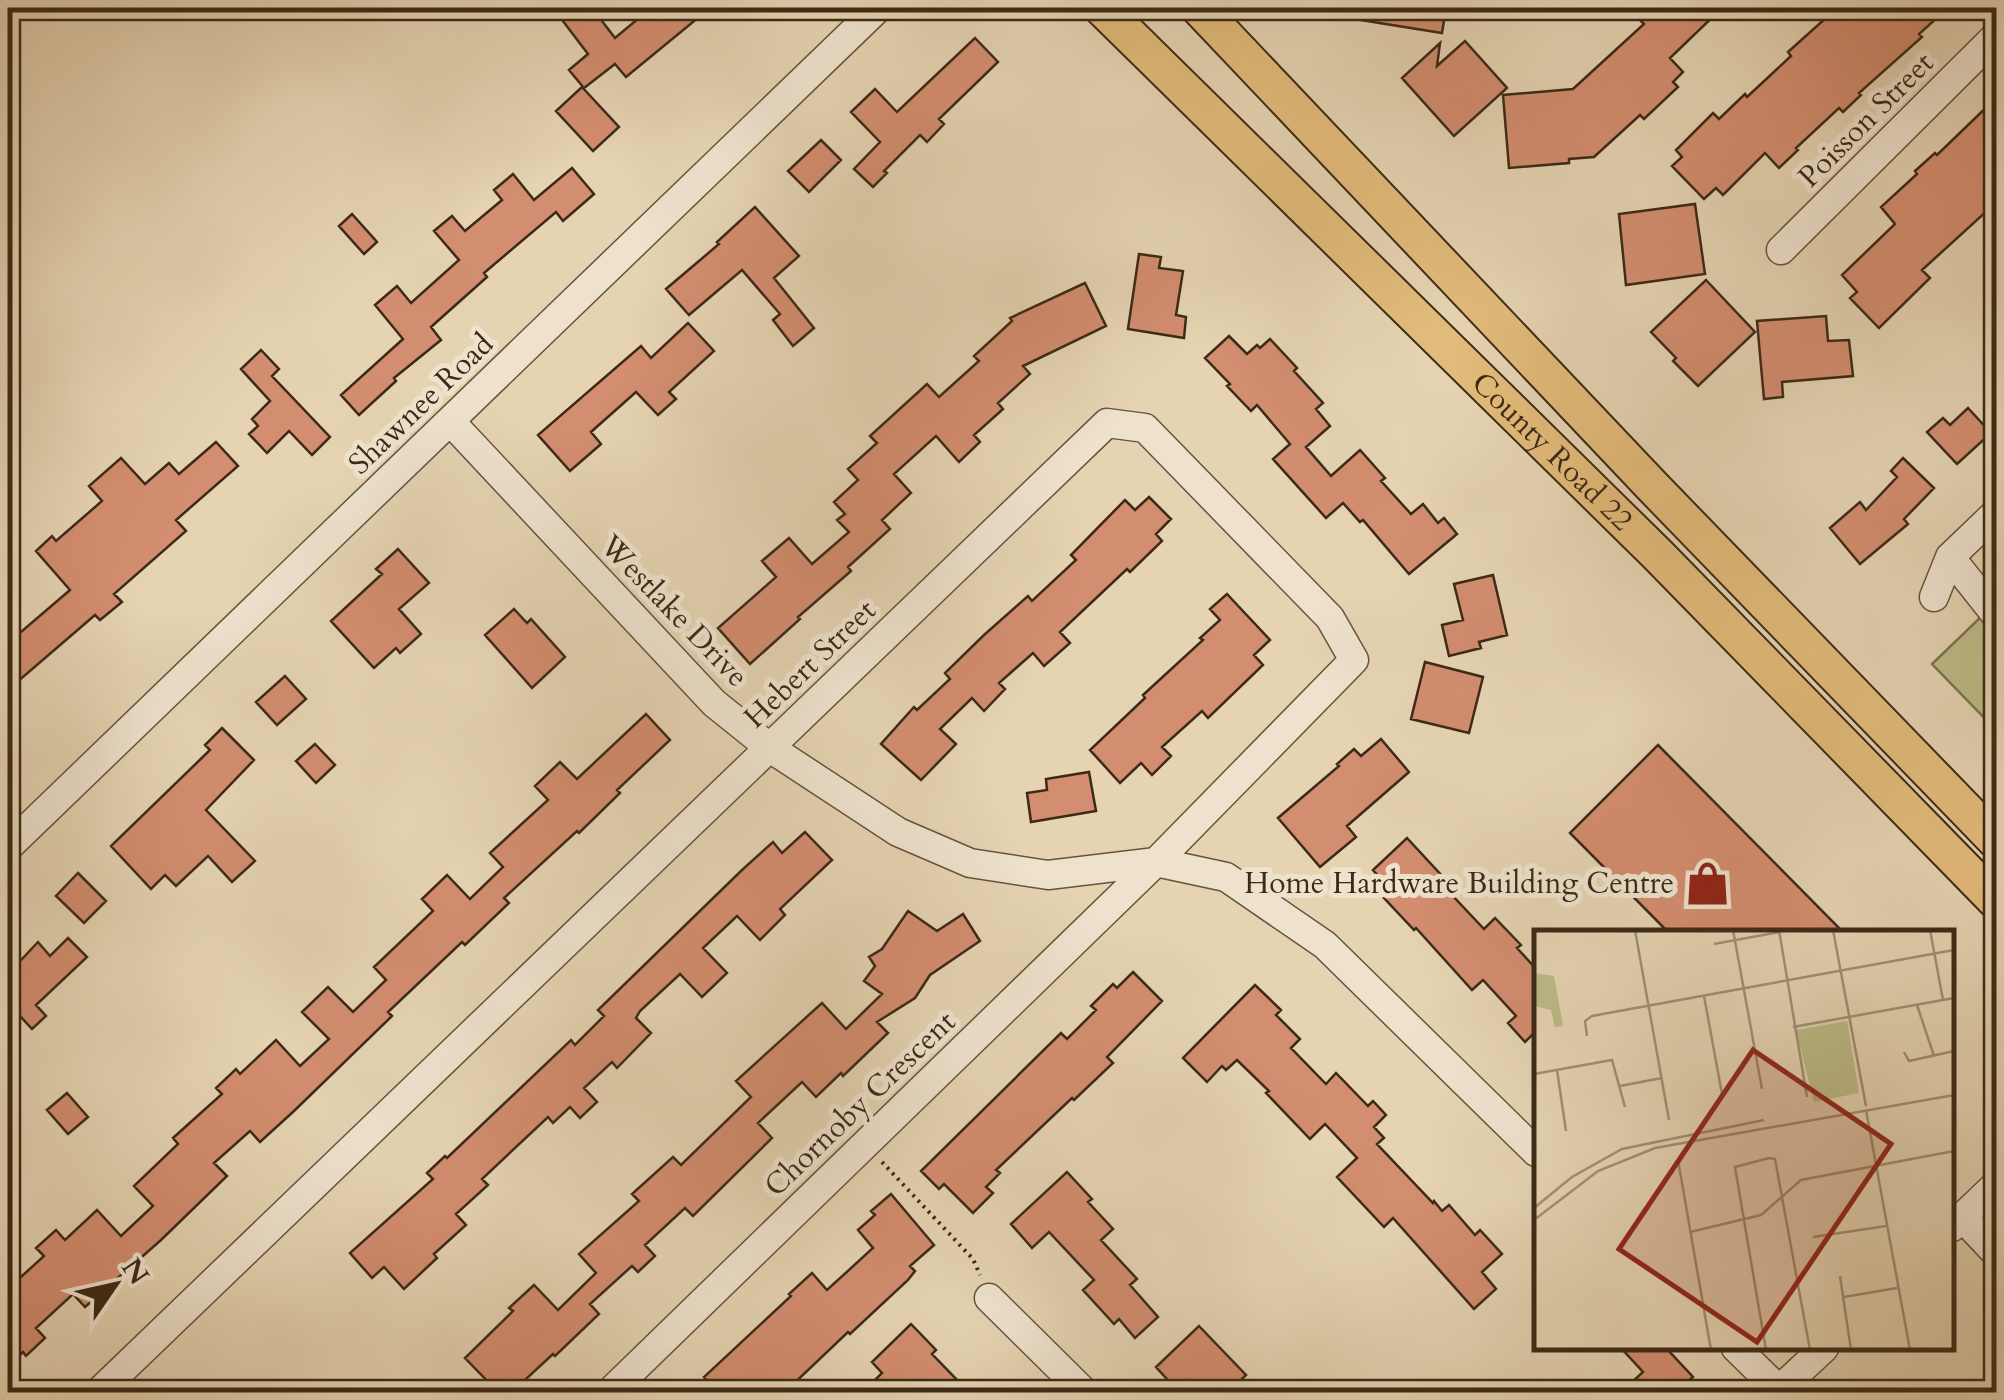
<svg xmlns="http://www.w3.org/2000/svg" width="2004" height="1400" font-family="Cardo,serif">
<rect width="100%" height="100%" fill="#e5d3b2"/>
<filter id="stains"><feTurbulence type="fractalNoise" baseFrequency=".002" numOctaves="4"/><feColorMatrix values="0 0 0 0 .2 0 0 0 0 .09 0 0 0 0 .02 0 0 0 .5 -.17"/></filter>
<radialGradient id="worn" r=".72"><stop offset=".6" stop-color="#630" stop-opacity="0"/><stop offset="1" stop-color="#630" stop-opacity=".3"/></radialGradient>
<!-- green -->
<path fill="#bcba87" stroke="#7c724e" stroke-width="2.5" d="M1996,534V730L1932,664L1984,614V546Z"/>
<!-- building -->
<path fill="#d38d70" stroke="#3b2a16" stroke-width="2.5" d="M553,8H592L615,38L651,8H710L626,77L615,64L584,88L569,70L588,54Z
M1349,8H1446L1442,33L1348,18Z
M1628,8H1722L1670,58L1683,72L1673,82L1678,87L1644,119L1640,115L1594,157L1569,159V163L1509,168L1503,95L1573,89L1644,24Z
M1837,8H1948L1919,34L1922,37L1859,93L1861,95L1843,112L1839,108L1796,148L1798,150L1779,168L1765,153L1723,195L1716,188L1704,199L1672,166L1682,157L1676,150L1713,113L1719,119L1745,94L1747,97L1791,56L1788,52Z
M975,38L998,62L939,119L944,124L927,142L920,135L884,171L887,173L873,187L854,169L880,142L851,112L875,89L897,112Z
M1465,41L1507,88L1454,136L1402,78L1440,43L1437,66Z
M582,87L619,127L593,151L556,111Z
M1996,98V194L1984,206L1988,210L1922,270L1930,278L1879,328L1850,298L1857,292L1842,275L1895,224L1881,207L1917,174L1915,171L1935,153L1937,155Z
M821,140L841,160L809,192L788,171Z
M572,168L594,194L563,221L556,212L484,273L487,277L431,327L441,340L394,378L396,381L359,415L341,395L403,339L375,305L397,286L411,303L459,260L434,231L452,216L465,231L502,200L494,190L513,174L534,200Z
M1695,204L1705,274L1626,285L1619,214Z
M755,207L799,256L774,278L814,328L793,346L773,320L780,314L742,270L689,315L666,289L719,244L717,242Z
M352,214L377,242L364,254L339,226Z
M1139,254L1161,257L1159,268L1183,271L1176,315L1186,317L1184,338L1128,329Z
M1706,280L1755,332L1698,386L1673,361L1676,358L1651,332Z
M1085,283L1106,326L1023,366L1030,374L998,403L1003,409L974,435L980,442L959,462L936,436L894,474L911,493L882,520L890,529L848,567L851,571L798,617L800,619L750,664L718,628L776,577L762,561L789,538L812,564L849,532L837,520L845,514L834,502L858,480L848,469L877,443L870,436L927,384L939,397L979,361L974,356L1012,321L1010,318Z
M1826,316L1828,341L1849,340L1853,376L1782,382L1783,397L1764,399L1757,321Z
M688,323L714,351L669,392L676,399L658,415L636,392L591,432L601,444L570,471L538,435L641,346L651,358Z
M1229,336L1247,354L1257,345L1260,348L1270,339L1297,368L1294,371L1323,403L1316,409L1330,426L1306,447L1331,476L1360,450L1385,478L1381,481L1411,514L1423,504L1438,523L1444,518L1457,534L1409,574L1363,520L1360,522L1343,503L1326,518L1273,459L1290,444L1257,405L1251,411L1227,386L1230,384L1205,358Z
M261,350L279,369L272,376L330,437L312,455L289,431L267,453L249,434L258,426L252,419L270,401L241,369Z
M1968,408L1991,433L1957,464L1927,432L1943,418L1950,425Z
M216,442L238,466L176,520L186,531L114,594L122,602L100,620L95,615L16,683L8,674V643L70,590L36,551L52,536L56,541L102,501L89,486L121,458L145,484L169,463L179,474Z
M1903,458L1934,488L1904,519L1908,524L1860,564L1830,528L1860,502L1866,510L1897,477L1891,471Z
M1149,497L1171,519L1156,534L1162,541L1130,572L1127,569L1060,632L1070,643L1044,666L1033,653L999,683L1005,689L984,711L972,698L940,729L956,744L921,780L881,744L914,707L917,710L950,679L945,673L984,635L1028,596L1032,601L1076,560L1071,555L1125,500L1135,510Z
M398,549L429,583L399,609L421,634L400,653L396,648L374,668L331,621L382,574L376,569Z
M1493,575L1507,635L1479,642L1481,648L1449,656L1442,625L1463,620L1454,584Z
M1227,594L1270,640L1254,655L1263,665L1208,718L1202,711L1162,747L1171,756L1152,775L1141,763L1120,783L1090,750L1145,698L1143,695L1203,640L1200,638L1220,620L1210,609Z
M514,609L527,623L531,619L565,657L532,688L485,635Z
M1425,662L1483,677L1469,733L1411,719Z
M285,676L306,699L277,725L256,702Z
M646,714L670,740L617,790L620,793L579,833L577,831L504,898L509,903L465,945L462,942L388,1012L392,1016L294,1111L260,1142L250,1131L214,1163L227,1176L161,1240L85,1307L73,1294L36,1328L45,1338L26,1356L23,1352L8,1367V1307L19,1296L11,1286L44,1256L36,1248L56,1230L65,1240L97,1210L121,1236L153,1206L134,1186L178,1144L173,1138L222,1094L216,1088L236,1069L240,1074L276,1040L300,1066L329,1039L302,1012L328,987L353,1012L386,980L374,967L433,911L422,899L447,875L470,899L503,867L490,853L548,800L535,786L560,762L577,779Z
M222,728L254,760L206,810L255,861L232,882L208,856L176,886L165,875L151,889L111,846L210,750L205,745Z
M1381,739L1409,772L1347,826L1356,837L1320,867L1278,818L1339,766L1337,764L1354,749L1361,756Z
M315,744L335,765L316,783L296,761Z
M1658,745L1843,932H1668L1570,833Z
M1089,772L1096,811L1031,822L1027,793L1047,790L1046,779Z
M805,832L832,860L780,909L785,915L760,940L737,916L703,948L727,973L702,997L680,974L640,1011L636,1018L651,1033L617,1068L612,1062L584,1088L597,1102L580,1118L570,1107L553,1123L548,1117L482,1179L488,1185L456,1214L466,1225L434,1254L437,1258L404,1289L384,1267L372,1278L350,1253L433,1179L427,1173L445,1156L447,1158L571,1040L575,1045L604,1016L598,1010L742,870L773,842L782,853Z
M1407,838L1456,891L1452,895L1484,929L1495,918L1521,945L1517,948L1536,969V1037L1533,1034L1525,1042L1508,1023L1516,1016L1483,980L1472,990L1416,928L1414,930L1384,898L1391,891L1373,870Z
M78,873L106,901L84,923L56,896Z
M908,911L937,931L963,914L980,941L930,975L915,998L877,1022L888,1033L843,1076L841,1073L816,1097L802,1082L758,1123L772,1138L693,1216L685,1208L645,1245L655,1256L638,1272L632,1266L590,1304L599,1314L555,1356L553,1354L512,1392H498L465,1358L513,1311L509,1308L534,1285L558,1310L596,1273L579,1254L639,1201L632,1194L673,1157L681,1165L751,1097L736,1081L822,1003L846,1029L882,994L864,981L875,966L869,957L882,949Z
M68,938L87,957L36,1005L46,1016L32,1029L8,1003V974L38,942L50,956Z
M1133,972L1162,1001L1107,1057L1113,1063L1074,1100L1072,1098L996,1170L1000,1173L986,1187L993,1193L973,1213L944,1184L939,1189L921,1171L1061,1033L1067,1039L1096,1010L1091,1006L1113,984L1117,988Z
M1255,985L1281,1010L1276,1015L1300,1039L1291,1048L1326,1084L1336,1073L1368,1106L1373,1101L1386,1115L1374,1127L1384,1138L1377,1144L1433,1203L1434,1201L1442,1211L1449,1205L1475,1235L1480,1230L1502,1254L1482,1272L1496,1289L1474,1309L1393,1218L1384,1227L1337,1177L1357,1158L1325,1124L1310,1139L1266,1093L1269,1091L1237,1060L1226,1070L1222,1066L1207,1082L1183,1058Z
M67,1093L88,1117L68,1134L47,1110Z
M1067,1172L1092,1199L1088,1202L1113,1229L1101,1240L1137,1279L1130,1285L1158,1317L1135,1338L1119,1319L1114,1324L1083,1290L1094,1280L1049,1232L1032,1248L1011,1224Z
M891,1194L934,1245L910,1266L915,1271L908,1280L850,1334L848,1332L785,1392H717L704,1377L791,1296L789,1294L812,1273L827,1290L873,1248L858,1230L875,1215L871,1211Z
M911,1324L936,1350L932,1354L959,1382L948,1392H885L874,1381L882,1373L872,1362Z
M1199,1326L1246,1375L1241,1380L1253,1392H1197L1186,1380L1176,1389L1156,1367Z
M1621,1348H1666L1693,1377L1675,1392H1639L1631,1383L1643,1372Z"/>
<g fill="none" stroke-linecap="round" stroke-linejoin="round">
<defs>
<path id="minor" d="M1781,250L1996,36
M450,421L714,703L770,748L898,832L970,863L1048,875L1156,862L1226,877L1325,945L1536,1152
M1950,557L1996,615
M1934,597L1950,557L1996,513
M8,847L878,8
M1962,1217L1996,1253
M1952,1227L1996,1185
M989,1298L1084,1392
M1736,1348L1781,1392
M99,1392L1107,423L1145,428L1330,618L1354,660L1156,862L610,1392
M1777,1392L1824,1348"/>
<g id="major">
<path id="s1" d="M1102,8L1658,555L1996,901"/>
<path d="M1199,8L1653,487L1996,841"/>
</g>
</defs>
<!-- minor casing -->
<use href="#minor" stroke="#66543d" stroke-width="31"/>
<!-- major casing -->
<use href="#major" stroke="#3b2a16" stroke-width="39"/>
<!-- path -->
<path stroke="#3b2a16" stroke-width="4" stroke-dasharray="2.5 5" stroke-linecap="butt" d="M882,1162L973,1259L980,1275"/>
<!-- minor -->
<use href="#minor" stroke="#eee2cd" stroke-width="28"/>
<!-- major -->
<use href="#major" stroke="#e2ba79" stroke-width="35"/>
</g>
<!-- icons -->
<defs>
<symbol id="shop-bare" viewBox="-9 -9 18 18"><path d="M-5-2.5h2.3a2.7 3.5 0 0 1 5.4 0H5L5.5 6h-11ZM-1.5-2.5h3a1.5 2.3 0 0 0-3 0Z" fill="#8f2418" stroke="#eee2cd" stroke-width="2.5" paint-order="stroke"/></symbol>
</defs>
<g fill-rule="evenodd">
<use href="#shop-bare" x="1676" y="852" width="63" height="63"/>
</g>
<g text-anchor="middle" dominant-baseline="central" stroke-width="10" stroke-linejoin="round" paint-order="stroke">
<!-- street labels -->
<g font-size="30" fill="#3b2a16" stroke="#eee2cd">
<text transform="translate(1866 120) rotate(-45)">Poisson Street</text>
<text transform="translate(421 404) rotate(-44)">Shawnee Road</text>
<text stroke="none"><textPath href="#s1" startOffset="632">County Road 22</textPath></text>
<text transform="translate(674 611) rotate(46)">Westlake Drive</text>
<text transform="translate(810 664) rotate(-44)">Hebert Street</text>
<text transform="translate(860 1104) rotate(-44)">Chornoby Crescent</text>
</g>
<!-- poi labels -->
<g font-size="30" fill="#3b2a16" stroke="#eee2cd" text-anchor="end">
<text x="1674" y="883">Home Hardware Building Centre</text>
</g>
</g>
<!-- overview -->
<g transform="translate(1534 930)">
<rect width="420" height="420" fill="#e5d3b2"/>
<path d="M0,43L20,46L29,96L21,97L17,80L0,76ZM313,91L325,163L280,172L262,100Z" fill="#bcba87"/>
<path fill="none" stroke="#a18f74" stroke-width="2.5" d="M101,0L135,190M199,0L228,159M245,0L273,167M299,0L332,176M396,0L409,70M180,14L246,2M170,66L188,164M383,75L400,126M259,97L420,68M53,106L51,91L58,86L420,20M370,122L375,131L420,121M23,140L32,201M0,144L78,130L91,177M86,156L128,148M332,180L376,420M144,230L177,420M0,278L38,247L88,219L230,190M0,290L64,241L121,218L420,165M156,302L227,285L267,250L420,221M279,307L352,296M306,346L317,420M310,367L363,358M232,420L201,237L235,228L241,229L276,420"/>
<path fill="#8f2418" fill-opacity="0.15" stroke="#8f2418" stroke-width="5" d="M219,120L357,214L223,412L85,319Z"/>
<rect width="420" height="420" fill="none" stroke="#3b2a16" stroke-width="5"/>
</g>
<!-- margin -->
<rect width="2004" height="1400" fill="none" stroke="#e5d3b2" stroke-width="40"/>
<rect x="10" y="10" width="1984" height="1380" fill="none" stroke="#3b2a16" stroke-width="5"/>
<rect x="20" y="20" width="1964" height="1360" fill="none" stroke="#3b2a16" stroke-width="2.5"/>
<!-- north arrow -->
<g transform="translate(115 1285) rotate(56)" stroke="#eee2cd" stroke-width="8" paint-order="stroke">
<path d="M0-8L18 38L0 25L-18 38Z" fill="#3b2a16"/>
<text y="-15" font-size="28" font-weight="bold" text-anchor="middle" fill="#3b2a16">N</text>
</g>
<rect width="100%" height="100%" filter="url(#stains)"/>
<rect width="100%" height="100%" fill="url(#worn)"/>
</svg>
